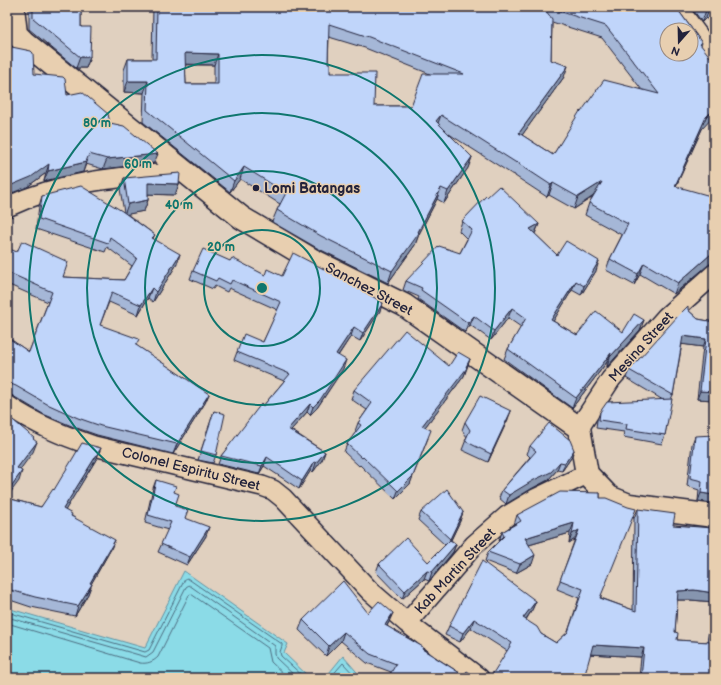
<svg xmlns="http://www.w3.org/2000/svg" width="721" height="685" font-family="'Balsamiq Sans',sans-serif">
<rect width="100%" height="100%" fill="#e0d0bf"/>
<filter id="ink" filterUnits="userSpaceOnUse"><feTurbulence type="fractalNoise" baseFrequency=".025" numOctaves="2"/><feDisplacementMap in="SourceGraphic" scale="8" xChannelSelector="R" yChannelSelector="G"/><feConvolveMatrix kernelMatrix="1 2 1 2 8 2 1 2 1" color-interpolation-filters="sRGB"/></filter>
<g filter="url(#ink)">
<!-- water -->
<path fill="#8bdbe7" stroke="#6191a2" d="M184,571L288,644L284,653L310,678H7V608L145,648Z
M343,656L362,678H325Z"/>
<g fill="none" stroke-linecap="round" stroke-linejoin="round">
<!-- shore -->
<path stroke="#4c6c80" stroke-width="1" d="M7,612L145,652L149,650L185,579L187,578L282,644V646L280,652L281,656L305,678
M7,617L146,657L153,652L186,587L189,585L275,646V654L276,658L297,678
M7,623L140,663C147,664 153,662 158,657L189,595L191,594L268,648L271,662L288,678
M330,678L343,663L357,678"/>
<defs>
<path id="minor" d="M677,7L714,57
M7,207C63,180 123,177 184,172
M7,405C35,424 61,435 94,446L262,486L273,490L283,498L370,591L407,623L479,678
M579,428L611,379L666,317L714,274
M407,623L474,545L507,516L537,498L587,474"/>
<path id="tertiary" d="M13,7L16,34L24,42L242,218L311,259L404,305L579,428L587,474L609,497L629,505L714,516"/>
</defs>
<!-- minor casing -->
<use href="#minor" stroke="#22223b" stroke-width="22"/>
<!-- tertiary casing -->
<use href="#tertiary" stroke="#22223b" stroke-width="25"/>
<!-- minor -->
<use href="#minor" stroke="#e8cfb0" stroke-width="19"/>
<!-- tertiary -->
<use href="#tertiary" stroke="#e8cfb0" stroke-width="22"/>
</g>
<!-- wall -->
<path fill="#a5b7d7" stroke="#22223b" fill-rule="evenodd" d="M29,7H81V27L90,57L86,68H76L29,29Z
M153,7H676L702,43L701,45L702,129L676,186L711,263L707,266L674,294L640,274L634,285L606,270L610,259L622,235L585,215L589,203L593,197L574,209L549,195L547,197L515,176V175L510,173L449,134L472,157L468,168L444,203L437,199L419,234L415,245L388,283L317,248L272,222L277,210L280,204L240,179L230,192L143,122L144,93L124,92V70L128,59H152ZM552,22L602,38L642,90L581,112L553,155L522,135L564,77L551,60ZM329,37L365,48L430,74L411,106H374L330,73L328,63ZM185,65H214V84H186Z
M691,7H714V28L706,18L702,22Z
M7,46L34,74L67,95L110,123L154,163L103,169L86,164L83,172L44,181L46,173L27,187L7,195Z
M124,178L179,184L175,195L148,194V200L144,211L127,214L155,235L153,238L177,264L153,302L148,298L138,315L109,302L100,325L137,346L209,394L205,403L173,454L97,435L74,427L43,414L13,396L7,394V337L29,352L48,302L7,284V248L63,277L124,280L132,266L107,247L105,252L36,229L39,206L42,196L124,212L120,189Z
M487,197L539,224L535,234L557,255L596,271L581,295L572,290L553,321L577,335L623,332L644,320L640,330L607,367V362L572,408L504,359L508,349L521,327L508,318L491,340L470,325L465,332L418,299L419,297L403,290L406,281L460,253L467,239L459,231L462,221Z
M230,261L265,275L282,276L380,311L360,341L351,336L338,356L343,369L317,408L310,415L307,412L291,430L325,452L322,460L313,472L311,470L299,489L264,466L259,474L218,464L221,456L284,381L234,360L237,352L263,342L278,310L229,288L227,292L215,286L213,289L190,279L193,271Z
M688,310L698,319L714,322V400L697,399L703,347L682,344L673,395L671,399L665,435L662,444L623,437L624,432L596,428L597,420L600,412L663,400L626,378L629,370Z
M470,359L464,376L425,427L410,484L395,499L360,465L359,466L344,452L347,444L356,432L355,431L358,423L367,410L351,399L354,390L449,366Z
M214,411L216,455L213,463L198,460Z
M508,419L488,462L462,450L467,437L462,430L465,422Z
M695,436L712,503L698,501L699,490L687,486L692,444Z
M530,446L574,450L571,458L562,471L557,470L548,480L531,489L506,504L499,498L502,490L530,457L527,454Z
M97,458L65,510L111,549L91,584L88,594L75,616L31,607L7,599V498L41,507L54,490Z
M156,480L174,492L175,506L185,518L206,536L187,565L158,552L168,530L145,523L153,488Z
M600,493L601,598L633,610L634,518L638,509L673,525L710,528L713,519H714V602L691,600H677L675,632L677,640L707,642L712,612L714,606V678H639L641,657L590,654L507,651L471,628L460,642L445,635L449,626L536,601L532,610L526,620L541,634L556,643L568,632L579,598L557,589L575,539L569,543L570,533L529,545L532,564L516,573L485,561L488,552L499,541L502,532L514,525L517,515Z
M421,512H463L460,521L451,540L456,544L453,552L429,581L424,579L402,599L376,572L379,564L428,562L445,545L418,520Z
M368,613L389,622L387,626L463,675L477,678H388L391,672L367,663L341,641L326,656L299,630L303,620Z"/>
<!-- shaded-wall -->
<path fill="#8695af" stroke="#22223b" d="M710,7L706,18L702,22L706,10Z
M185,53L218,54L214,65L181,64Z
M80,57H90L86,68H76Z
M568,66L564,77L515,145L519,133Z
M128,81H148L144,93L124,92Z
M714,109V116L702,129L671,197L675,186L706,117Z
M441,115L437,126L436,121Z
M158,154L154,163L103,169L107,159Z
M472,157L468,168L444,203L448,191Z
M86,162L83,172L44,181L48,171Z
M49,164L46,173L27,187L7,195V187Z
M244,167L240,179L230,192L234,181Z
M602,182L598,193L574,209L578,197Z
M148,183L179,184L175,195L144,194Z
M553,183L549,195L547,197L551,185Z
M441,188L437,199L419,234L415,245L388,283L392,271L418,232Z
M148,200L144,211L124,215L128,204Z
M539,224L535,233L526,239L530,229Z
M714,253V263H711L707,266L674,294L678,283L711,254Z
M180,254L177,264L153,302L156,292Z
M599,261L596,271L581,295L584,286Z
M644,263L640,274L634,285L638,274Z
M576,281L572,290L548,330L551,320Z
M152,288L148,298L138,315L141,305Z
M383,303L380,311L360,341L363,333Z
M512,308L508,318L491,340L494,331Z
M474,316L470,325L465,332L468,323Z
M644,320L640,330L607,367L610,357Z
M354,327L351,336L333,363L336,354Z
M683,336L706,339L703,347L680,344Z
M611,353L607,362L572,408L576,398Z
M470,359L464,376L419,435L422,426L466,367Z
M346,360L343,369L317,408L310,415L313,407Z
M11,384L7,394V385Z
M700,391L714,392V400L697,399Z
M209,394L205,403L173,454L177,444Z
M310,404L307,412L285,437L288,429Z
M511,411L508,419L488,462L491,454Z
M428,438L410,484L395,499L398,491Z
M37,442L33,452L14,478L17,468Z
M101,448L97,458L60,519L63,509Z
M574,450L571,458L562,471L565,463Z
M325,452L322,460L313,472L316,463Z
M267,457L264,466L259,474L262,466Z
M314,462L311,470L299,489L302,481Z
M560,462L557,470L548,480L531,489L506,504L509,495Z
M22,471L19,481L7,497V492Z
M701,493L714,495V497L712,503L698,501Z
M463,512L460,521L447,548L450,539Z
M574,523L570,533L522,547L525,538Z
M209,527L206,536L187,565L190,557Z
M579,530L575,539L569,543L572,534Z
M115,540L111,549L86,593L90,583Z
M456,544L453,552L429,581L432,572Z
M535,555L532,564L516,573L520,564Z
M427,571L424,579L402,599L405,591Z
M92,584L88,594L75,616L78,606Z
M694,590L714,593V602L691,600H674L678,591Z
M536,601L532,610L520,628L523,618Z
M393,613L389,622L382,634L385,625Z
M474,619L471,628L460,642L463,633Z
M344,632L341,641L326,656L329,646Z
M593,645L644,648L641,657L589,654Z"/>
<!-- building -->
<path fill="#c0d5fa" stroke="#22223b" fill-rule="evenodd" d="M33,7H81V27H91L90,57H80L33,18Z
M157,7H543L552,19L551,60L568,66L519,133L553,155L580,111L581,112L604,80L659,94L606,26L546,7H625L627,8V7H676L702,43L700,44L714,62V109L706,117L675,186L714,197V253L711,254L678,283L644,263L638,274L610,259L628,224L589,203L602,182L578,197L553,183L551,185L519,164L520,163L515,162L441,115L436,121L472,157L448,191L441,188L418,232L419,233L392,271L321,236L277,210L286,193L244,167L234,181L147,110L148,81H128V59H156ZM329,24L369,37L464,74H423L411,106H374L375,73H330V63H328ZM667,30H691V54H667ZM185,53L218,54V84H186Z
M703,7H710L706,10Z
M711,7H714V11Z
M7,46L31,51L33,53L34,74L63,77L65,79L67,95L82,92L108,114L110,123L124,126L158,154L107,159L89,154L86,162L48,171L49,164L31,177L7,187Z
M180,173L179,184L148,183V200L128,204L124,178Z
M81,186L122,211L155,235L152,238L180,254L156,292L152,288L141,305L112,292L100,325L139,339L136,345L209,394L177,444L101,426L78,418L47,404L16,386L11,384L7,385V337L29,352L52,292L7,272V248L17,252L22,241L68,262L63,277L124,280L137,258L110,237L108,243L39,219L42,196Z
M499,186L539,224L530,229L557,255L566,241L599,261L584,286L576,281L551,320L577,335L596,311L623,332L634,314L644,320L610,357L611,353L576,398L508,349L526,318L512,308L494,331L474,316L468,323L421,290L422,288L406,281L439,246L460,253L472,230L462,221L486,196L487,197Z
M203,249L230,261L232,258L265,275L267,269L282,276L293,253L351,283L383,303L363,333L354,327L336,354L346,360L320,400L313,407L310,404L288,429L325,452L316,463L314,462L302,481L267,457L262,466L221,456L261,404L263,406L290,374L237,352L244,334L263,342L281,302L232,280L230,284L218,278L216,281L193,271Z
M688,306V310L698,319L714,322V392L700,391L706,339L683,336L673,395L629,370L678,316Z
M405,330L449,366L458,352L470,359L466,367L467,368L422,426L431,430L413,476L398,491L363,457L362,458L347,444L361,425L358,423L372,403L354,390Z
M480,396L511,411L491,454L465,441L470,430L465,422Z
M672,399L665,435L626,429L627,424L599,420L600,412L607,402Z
M214,411L225,414L216,455L201,451Z
M7,415L34,438L33,439L37,442L17,468L22,471L7,492Z
M549,423L570,440L574,450L565,463L560,462L551,472L534,480L509,495L502,490L536,451L530,446Z
M714,435V495L701,493L702,481L690,478L695,436Z
M82,443L101,448L63,509L72,514L71,516L115,540L90,583L92,584L78,606L35,597L7,589V498L41,507L53,489L54,490Z
M156,480L176,486L174,492L179,494L175,506L188,510L185,518L209,527L190,557L161,544L171,522L148,515Z
M447,489L463,512L450,539L421,512Z
M560,492L600,493V498H606L628,507L636,509L600,598L636,611L638,509L675,514L673,525L713,528V519H714V593L694,590L678,591L675,632L678,633L677,640L709,642L714,610V678H641L644,648L593,645L584,678H490L512,643L474,619L463,633L449,626L482,561L536,601L523,618L537,627L541,634L556,643L568,632L583,589L560,580L579,530L572,534L574,523L525,538L535,555L520,564L488,552L504,536L502,532L521,521L517,515Z
M406,538L428,562L450,540L456,544L432,572L427,571L405,591L379,564Z
M343,581L368,613L379,601L393,613L385,625L423,647L422,649L463,675L467,671L477,678H442L438,675L436,678H388L396,664L370,654L344,632L329,646L303,620Z"/>
</g>
<!-- distance rings -->
<g fill="none" stroke="#0f766e" stroke-width="2">
<circle cx="262" cy="288" r="58"/>
<circle cx="262" cy="288" r="117"/>
<circle cx="262" cy="288" r="175"/>
<circle cx="262" cy="288" r="233"/>
</g>
<!-- markers -->
<circle fill="#22223b" stroke="#e8cfb0" stroke-width="1.5" cx="256" cy="188" r="4"/>
<g text-anchor="middle" dominant-baseline="central" stroke-width="3" stroke-linejoin="round" paint-order="stroke">
<!-- poi labels -->
<g font-size="14" font-weight="bold" fill="#22223b" stroke="#e8cfb0" text-anchor="start">
<text x="264" y="188">Lomi Batangas</text>
</g>
<!-- street labels -->
<g font-size="14" fill="#22223b" stroke="#e8cfb0">
<text transform="translate(369 289) rotate(28)">Sanchez Street</text>
<text transform="translate(641 347) rotate(-48)">Mesina Street</text>
<text transform="translate(191 469) rotate(14)">Colonel Espiritu Street</text>
<text transform="translate(455 571) rotate(-47)">Kab Martin Street</text>
</g>
</g>
<circle cx="262" cy="288" r="6" fill="#0f766e" stroke="#e8cfb0" stroke-width="2"/>
<g font-size="12" text-anchor="middle" font-weight="bold" fill="#0f766e" stroke="#e8cfb0" stroke-width="3" stroke-linejoin="round" paint-order="stroke">
<text x="97" y="127">80 m</text>
<text x="138" y="168">60 m</text>
<text x="179" y="209">40 m</text>
<text x="221" y="251">20 m</text>
</g>
<!-- margin -->
<rect width="721" height="685" fill="none" stroke="#e8cfb0" stroke-width="24"/>
<rect x="12" y="12" width="697" height="661" fill="none" stroke="#22223b" stroke-width="1.5" filter="url(#ink)"/>
<!-- north arrow -->
<g transform="translate(679 42) rotate(200)"><circle r="19" fill="#e8cfb0" stroke="#998a81"/>
<path d="M0-3L7 15L0 10L-7 15Z" fill="#22223b"/>
<text y="-6" font-size="11" font-weight="bold" text-anchor="middle" fill="#22223b">N</text>
</g>
</svg>
